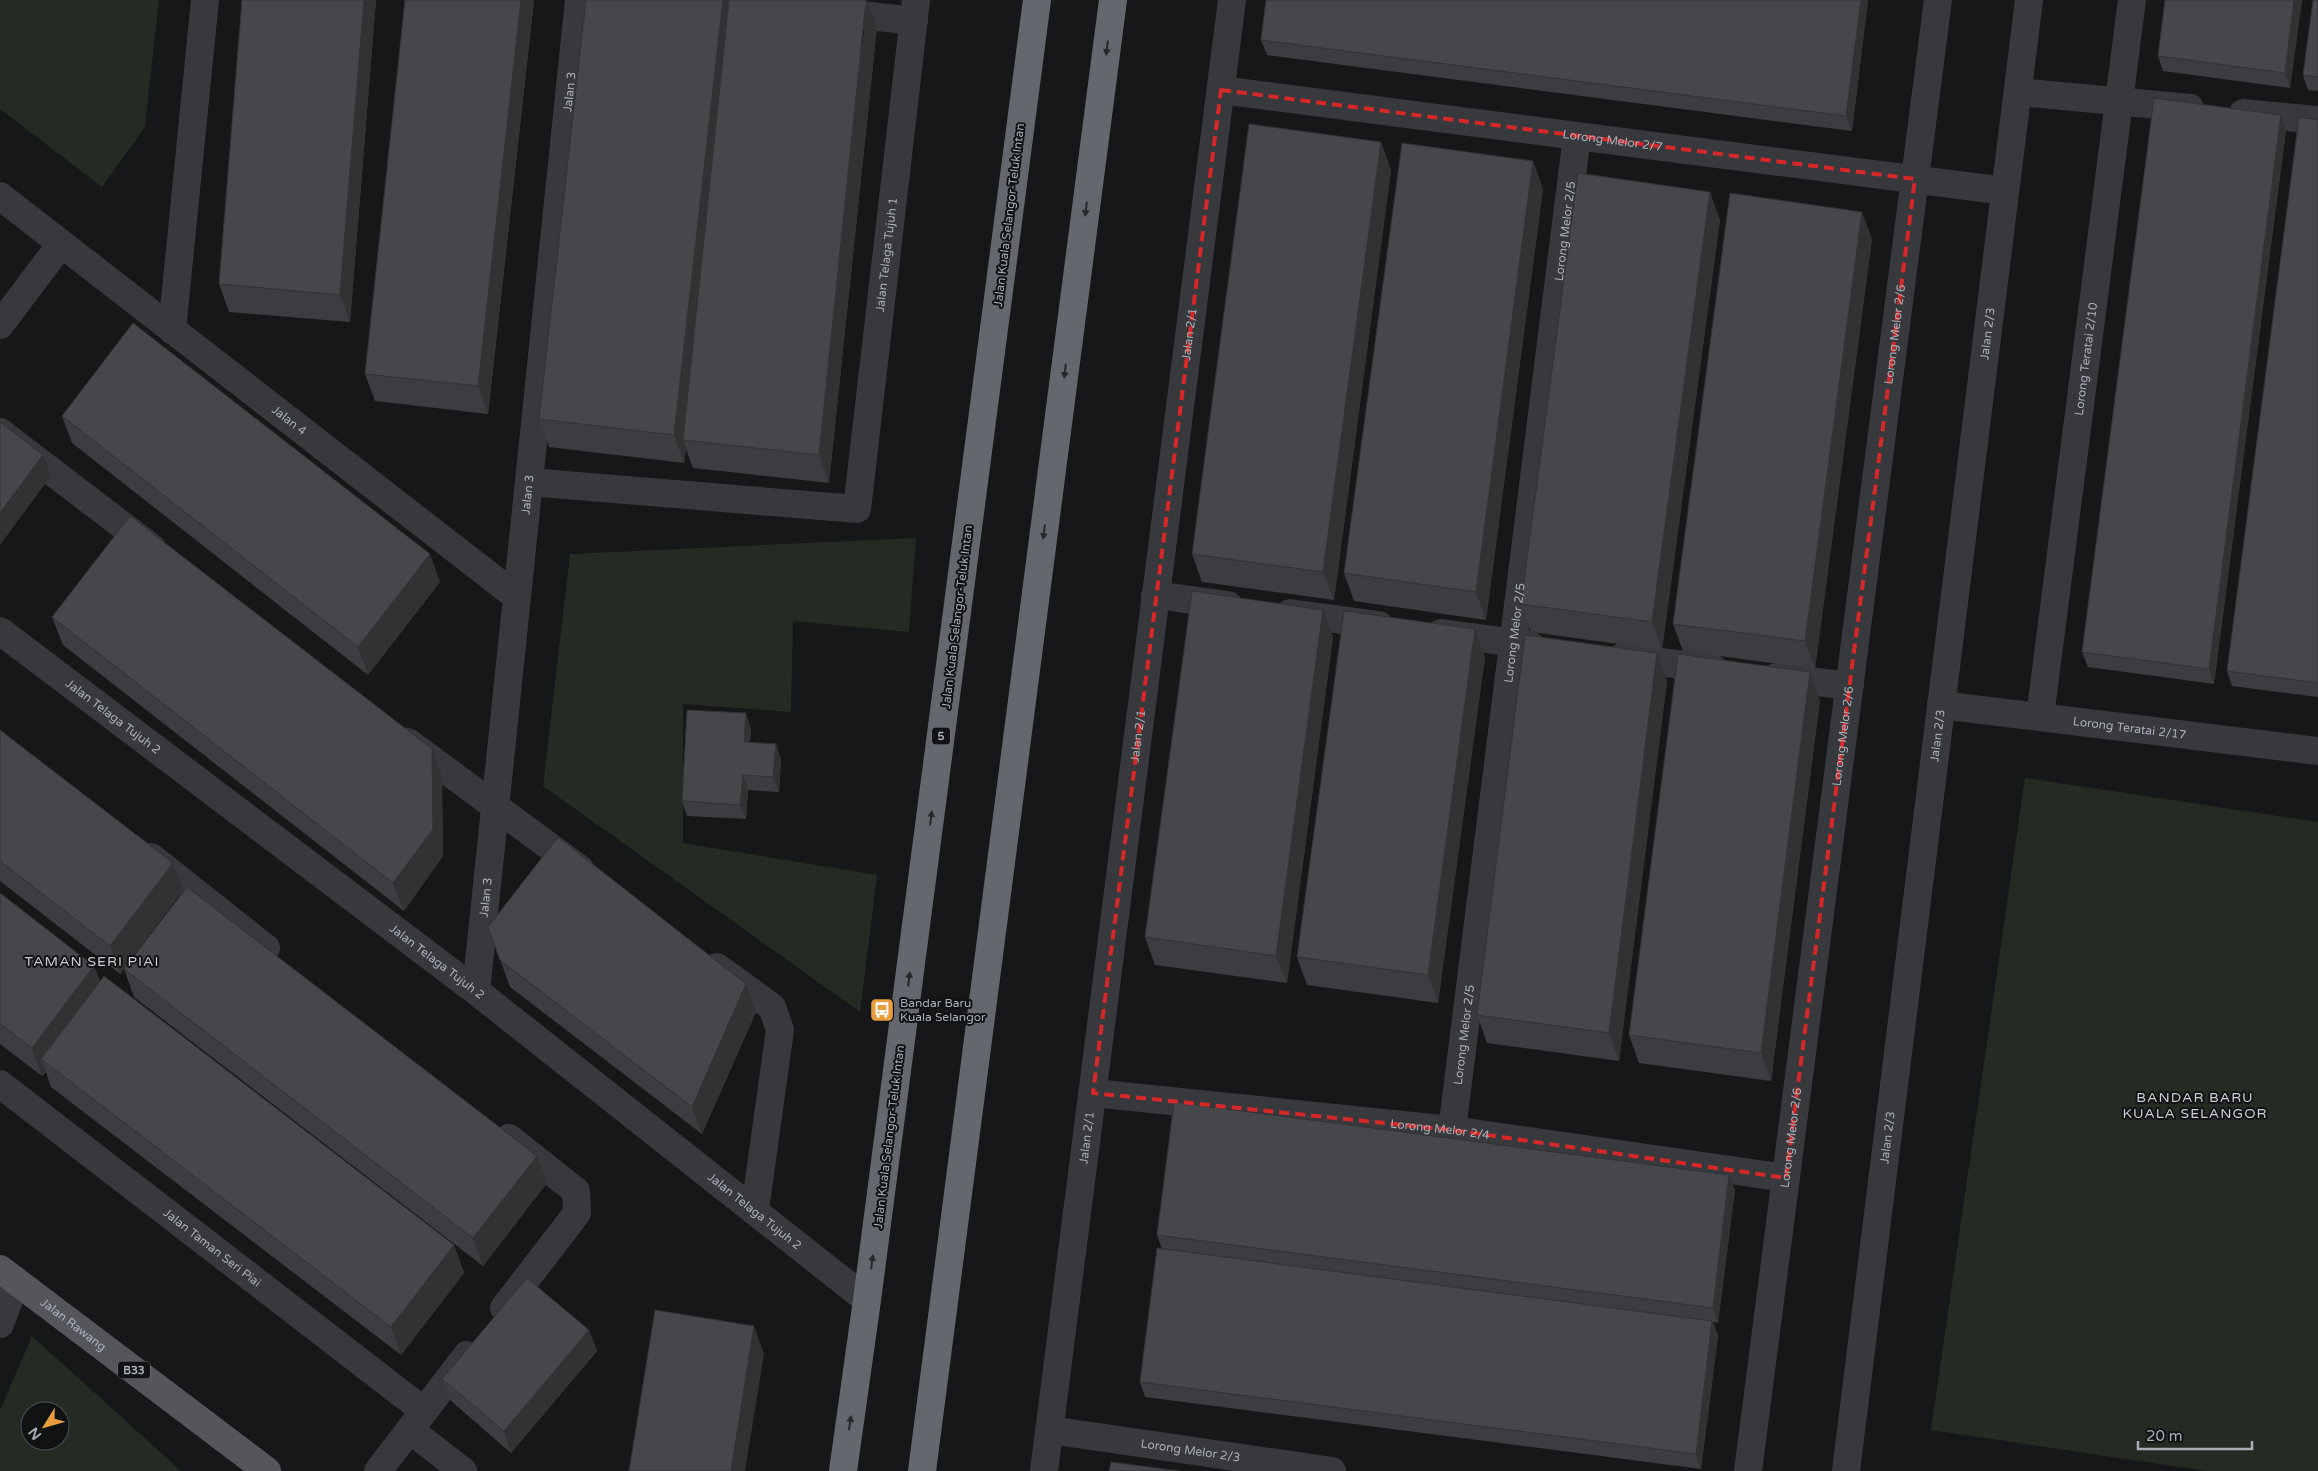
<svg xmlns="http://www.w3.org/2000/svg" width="2318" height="1471" font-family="'Varela Round',sans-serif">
<rect width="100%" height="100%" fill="#161718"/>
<!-- green -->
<path fill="#232b23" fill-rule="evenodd" d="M0,0H159L145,127L102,187L0,109Z
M916,538L909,632L793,621L791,712L683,704V843L877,875L860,1012L543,786L570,554Z
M2025,778L2318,822V1471H2206L1931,1430Z
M32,1336L181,1471H0V1410ZM30,1411H60V1441H30Z"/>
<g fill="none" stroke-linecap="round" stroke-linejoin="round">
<!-- minor -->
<g stroke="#38393d" stroke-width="28">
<path d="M836,12L914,21"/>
<path id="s1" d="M1221,90L2005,191"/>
<path d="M2018,92L2190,108"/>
<path d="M2243,113L2318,120"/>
<path id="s2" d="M0,196L517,597"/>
<path d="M0,325L61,244"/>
<path d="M172,330L205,0"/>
<path d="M0,432L152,548"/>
<path id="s3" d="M529,482L857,509L916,0"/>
<path d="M1155,595L1228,605"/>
<path d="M1290,613L1379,625"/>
<path id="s4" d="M0,631L476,991L867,1300"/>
<path d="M1441,633L1530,645"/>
<path d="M1622,657L1714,669"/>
<path d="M1776,677L1850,686"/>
<path id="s5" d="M1941,705L2318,751"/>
<path id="s6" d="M2040,717L2132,0"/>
<path d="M408,742L580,869"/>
<path d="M151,857L266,948"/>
<path d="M717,967L772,1007L780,1030L755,1209"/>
<path id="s7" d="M476,991L579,0"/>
<path id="s8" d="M0,1084L424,1411"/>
<path id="s9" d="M1093,1093L1452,1130L1786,1178"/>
<path id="s10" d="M1452,1130L1577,136"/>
<path d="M504,1308L577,1213L576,1191L509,1138"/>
<path d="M0,1324L16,1281"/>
<path d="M410,1430L463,1471"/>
<path id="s11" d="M1050,1430L1332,1471"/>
<path d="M378,1471L467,1355"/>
<path id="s12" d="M1044,1471L1232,0"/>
<path id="s13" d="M1748,1471L1938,0"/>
<path id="s14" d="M1846,1471L2029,0"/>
</g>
<!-- major -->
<path stroke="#54565c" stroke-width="28" id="s15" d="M0,1269L267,1471"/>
<!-- highway -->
<path stroke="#64686e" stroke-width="28" d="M843,1471L867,1300L1037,0
M922,1471L1113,0"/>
</g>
<!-- wall -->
<path fill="#3c3d40" d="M242,0H376L350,322L229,312L219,284Z
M405,0H534L488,414L375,401L365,374Z
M1868,0L1852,131L1267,55L1261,40Z
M2165,0H2302L2290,88L2163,71L2158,56Z
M2318,0V91L2308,90L2303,75Z
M877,27L829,483L693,468L686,449L684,463L549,447L539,419Z
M2318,120V697L2232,686L2227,671Z
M2286,130L2214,684L2088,667L2082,652Z
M1533,161L1543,189L1486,620L1354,601L1344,573Z
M1391,170L1334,600L1202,582L1192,554Z
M1720,220L1662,650L1531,632L1521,604Z
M1872,239L1815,669L1683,651L1673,624Z
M62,416L440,582L368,675L72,443Z
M52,617L432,749L442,777L443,856L404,911L63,645Z
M1333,637L1287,983L1155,965L1145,937Z
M1657,653L1667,681L1619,1061L1487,1043L1477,1015Z
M1485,657L1438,1003L1307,985L1297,957Z
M1820,700L1771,1081L1639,1063L1629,1035Z
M751,728L750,742L781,759L779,792L748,790L746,819L687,816L682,801Z
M0,730L183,890L120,974L0,881Z
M0,893L94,966L100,982L454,1245L464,1273L401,1355L51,1087L46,1072L42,1076L0,1044Z
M488,927L746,984L756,1012L702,1134L510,987Z
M124,969L547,1183L483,1266L134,997Z
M1729,1175L1735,1190L1718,1323L1713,1322L1718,1336L1701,1469L1145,1397L1140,1382L1162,1249L1157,1235Z
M589,1330L597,1351L511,1453L450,1400L442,1379Z"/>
<!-- shaded-wall -->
<path fill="#313234" d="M364,0H376L350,322L340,295Z
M521,0H534L488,414L478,386Z
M723,0H731L683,440L686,449L684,463L674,435Z
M867,0L877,27L829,483L819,455Z
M1861,0H1868L1852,131L1846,116Z
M2294,0H2302L2290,88L2285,73Z
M2281,115L2286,130L2214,684L2209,669Z
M1381,142L1391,170L1334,600L1323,572Z
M1533,161L1543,189L1486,620L1476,592Z
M1710,192L1720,220L1662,650L1652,622Z
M1862,212L1872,239L1815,669L1805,641Z
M43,455L51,476L0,545V513Z
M430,554L440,582L368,675L358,647Z
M1323,610L1333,637L1287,983L1276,956Z
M1475,629L1485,657L1438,1003L1428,975Z
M1657,653L1667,681L1619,1061L1609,1033Z
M1810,672L1820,700L1771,1081L1761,1053Z
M746,713L751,728L749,756L744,742Z
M776,744L781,759L779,792L773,777Z
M432,749L442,777L443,856L404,911L393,883Z
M743,775L748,790L746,819L740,805Z
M173,863L183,890L120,974L110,946Z
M94,966L105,993L41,1059L46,1072L42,1076L32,1048Z
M746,984L756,1012L702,1134L692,1107Z
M537,1156L547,1183L483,1266L473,1238Z
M1729,1175L1735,1190L1718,1323L1713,1308Z
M454,1245L464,1273L401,1355L391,1327Z
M1712,1321L1718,1336L1701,1469L1696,1454Z
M754,1326L764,1354L745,1471H731Z
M589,1330L597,1351L511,1453L504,1431Z"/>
<!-- building -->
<path fill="#46474b" stroke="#313234" d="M242,0H364L340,295L219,284Z
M405,0H521L478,386L365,374Z
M586,0H723L674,435L539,419Z
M729,0H866L819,455L683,440Z
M1266,0H1861L1846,116L1261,40Z
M2165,0H2294L2285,73L2158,56Z
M2313,0H2318V77L2303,75Z
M2154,98L2281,115L2209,669L2082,652Z
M2299,117L2318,120V683L2227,671Z
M1249,124L1381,142L1323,572L1192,554Z
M1402,143L1533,161L1476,592L1344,573Z
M1578,173L1710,192L1652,622L1521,604Z
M1730,193L1862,212L1805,641L1673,624Z
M133,323L430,554L358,647L62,416Z
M0,422L43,455L0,513Z
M130,516L432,749L433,829L393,883L52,617Z
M1192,591L1323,610L1276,956L1145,937Z
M1344,611L1475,629L1428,975L1297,957Z
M1525,635L1657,653L1609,1033L1477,1015Z
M1678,654L1810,672L1761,1053L1629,1035Z
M687,710L746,713L744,742L776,744L773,777L743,775L740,805L682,801Z
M0,730L173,863L110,946L0,861Z
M558,837L746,984L692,1107L500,960L488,927Z
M187,887L537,1156L473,1238L124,969Z
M0,893L94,966L32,1048L0,1024Z
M104,976L454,1245L391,1327L41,1059Z
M1174,1102L1729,1175L1713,1308L1157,1235Z
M1157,1248L1712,1321L1696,1454L1140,1382Z
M527,1278L589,1330L504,1431L442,1379Z
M655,1310L754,1326L731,1471H629Z
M1111,1462L1180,1471H1109Z"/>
<!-- one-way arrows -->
<defs><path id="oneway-solid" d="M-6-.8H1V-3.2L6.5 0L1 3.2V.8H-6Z" transform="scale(1.25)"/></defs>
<g fill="#26282a">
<use href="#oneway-solid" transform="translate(1107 48) rotate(97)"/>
<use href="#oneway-solid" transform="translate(1086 209) rotate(97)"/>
<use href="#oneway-solid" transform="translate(1065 371) rotate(97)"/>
<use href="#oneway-solid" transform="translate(1044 532) rotate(97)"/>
<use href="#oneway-solid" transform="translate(931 818) rotate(-83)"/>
<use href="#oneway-solid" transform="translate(909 979) rotate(-83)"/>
<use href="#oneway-solid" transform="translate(872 1262) rotate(-83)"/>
<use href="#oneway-solid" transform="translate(850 1423) rotate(-82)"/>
</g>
<!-- marked area -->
<path fill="none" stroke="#d62828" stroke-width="4" stroke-dasharray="10 6" stroke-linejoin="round" d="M1221,90L1915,179L1786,1178L1452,1130L1093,1093Z"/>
<!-- icons -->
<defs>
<symbol id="bus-square" viewBox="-11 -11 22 22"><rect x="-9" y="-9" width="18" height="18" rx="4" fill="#e99e3e" stroke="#111213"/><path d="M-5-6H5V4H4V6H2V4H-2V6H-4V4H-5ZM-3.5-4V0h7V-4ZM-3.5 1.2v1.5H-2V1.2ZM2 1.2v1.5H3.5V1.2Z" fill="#fff"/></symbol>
</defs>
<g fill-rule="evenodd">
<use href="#bus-square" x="868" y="996" width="28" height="28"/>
</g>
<g text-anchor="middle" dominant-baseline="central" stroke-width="4" stroke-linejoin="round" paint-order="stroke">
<!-- shield labels -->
<g fill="#111213" stroke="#7b8086" stroke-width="1">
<rect x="932" y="727.5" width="18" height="17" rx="4"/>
<rect x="118" y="1361.5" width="32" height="17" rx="4"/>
</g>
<g font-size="11" font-weight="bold" fill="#a9afb8">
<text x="941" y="736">5</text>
<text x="134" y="1370">B33</text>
</g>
<!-- street labels -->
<g font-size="12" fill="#a9afb8" stroke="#111213">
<text stroke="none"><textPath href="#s7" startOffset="904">Jalan 3</textPath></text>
<text stroke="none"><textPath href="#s1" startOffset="395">Lorong Melor 2/7</textPath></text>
<text transform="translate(1009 215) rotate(-83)">Jalan Kuala Selangor-Teluk Intan</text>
<text stroke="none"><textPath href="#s10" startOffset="906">Lorong Melor 2/5</textPath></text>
<text stroke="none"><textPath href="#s3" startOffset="585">Jalan Telaga Tujuh 1</textPath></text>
<text stroke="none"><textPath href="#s12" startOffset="1146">Jalan 2/1</textPath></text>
<text stroke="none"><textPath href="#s13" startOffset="1146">Lorong Melor 2/6</textPath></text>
<text stroke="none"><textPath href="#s14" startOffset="1146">Jalan 2/3</textPath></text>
<text stroke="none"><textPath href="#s6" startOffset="361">Lorong Teratai 2/10</textPath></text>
<text stroke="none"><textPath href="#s2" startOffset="366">Jalan 4</textPath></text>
<text stroke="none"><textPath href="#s7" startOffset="499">Jalan 3</textPath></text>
<text transform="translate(957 617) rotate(-83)">Jalan Kuala Selangor-Teluk Intan</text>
<text stroke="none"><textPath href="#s10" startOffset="501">Lorong Melor 2/5</textPath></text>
<text stroke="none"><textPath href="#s4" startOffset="142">Jalan Telaga Tujuh 2</textPath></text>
<text stroke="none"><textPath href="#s5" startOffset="190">Lorong Teratai 2/17</textPath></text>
<text stroke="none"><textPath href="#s12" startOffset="741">Jalan 2/1</textPath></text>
<text stroke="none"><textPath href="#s14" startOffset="741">Jalan 2/3</textPath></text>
<text stroke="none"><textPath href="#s13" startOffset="741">Lorong Melor 2/6</textPath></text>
<text stroke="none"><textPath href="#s7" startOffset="94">Jalan 3</textPath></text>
<text stroke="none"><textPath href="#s4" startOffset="548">Jalan Telaga Tujuh 2</textPath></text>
<text stroke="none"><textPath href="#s10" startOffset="96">Lorong Melor 2/5</textPath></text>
<text stroke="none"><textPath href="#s9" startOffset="349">Lorong Melor 2/4</textPath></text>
<text transform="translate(889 1137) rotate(-83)">Jalan Kuala Selangor-Teluk Intan</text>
<text stroke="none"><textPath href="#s12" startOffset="336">Jalan 2/1</textPath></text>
<text stroke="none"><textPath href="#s13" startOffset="336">Lorong Melor 2/6</textPath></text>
<text stroke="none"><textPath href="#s14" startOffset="336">Jalan 2/3</textPath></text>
<text stroke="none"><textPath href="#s4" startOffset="952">Jalan Telaga Tujuh 2</textPath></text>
<text stroke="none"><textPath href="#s8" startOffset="268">Jalan Taman Seri Piai</textPath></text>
<text stroke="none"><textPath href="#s15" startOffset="92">Jalan Rawang</textPath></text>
<text stroke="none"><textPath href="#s11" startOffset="142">Lorong Melor 2/3</textPath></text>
</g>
<!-- poi labels -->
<g font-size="12" fill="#a9afb8" stroke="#111213" text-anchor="start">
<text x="900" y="1003">Bandar Baru<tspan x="900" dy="14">Kuala Selangor</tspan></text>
</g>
<!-- neighbourhood labels -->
<g font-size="14" letter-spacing="1" fill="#caced4" stroke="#111213">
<text x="92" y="961">TAMAN SERI PIAI</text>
<text x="2195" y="1097">BANDAR BARU<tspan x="2195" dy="16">KUALA SELANGOR</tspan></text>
</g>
</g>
<!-- north arrow -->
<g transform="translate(45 1426) rotate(233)"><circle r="24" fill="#111213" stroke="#4e5155"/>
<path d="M0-4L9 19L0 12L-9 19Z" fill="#e99e3e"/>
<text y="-8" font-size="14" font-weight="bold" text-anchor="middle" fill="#a9afb8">N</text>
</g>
<!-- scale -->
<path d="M2138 1441v8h114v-8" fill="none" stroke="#a9afb8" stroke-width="2.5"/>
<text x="2146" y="1441" font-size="15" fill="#a9afb8" stroke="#111213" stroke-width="4" paint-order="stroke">20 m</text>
</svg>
